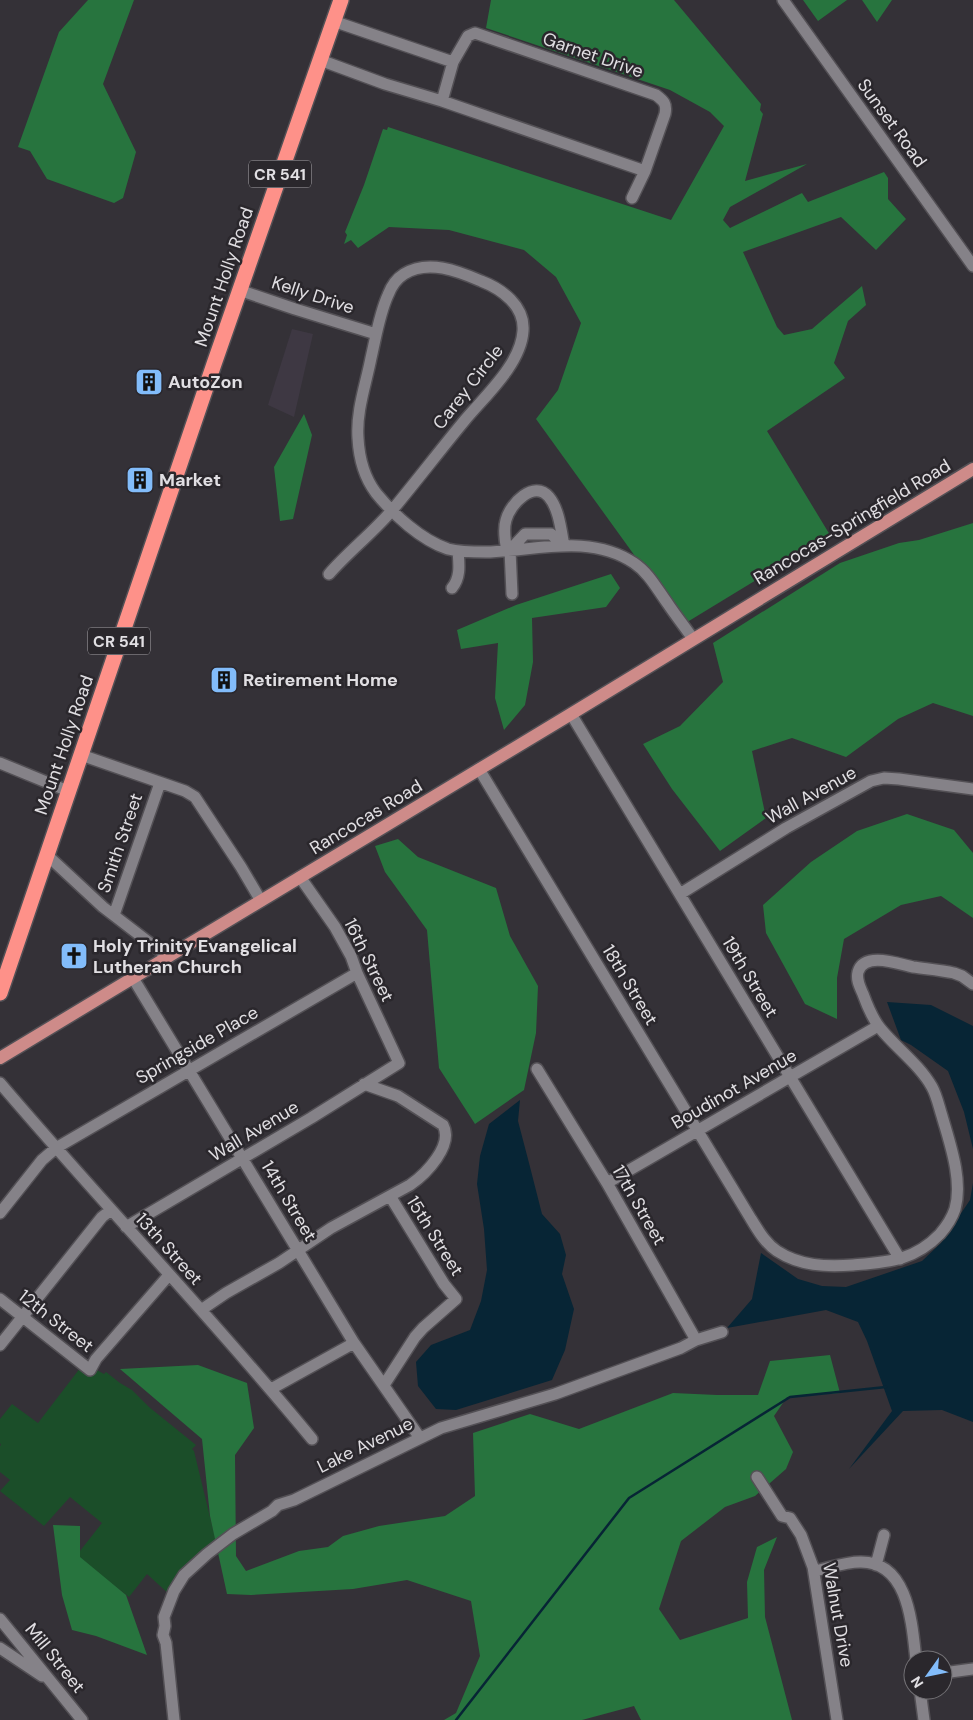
<svg xmlns="http://www.w3.org/2000/svg" width="973" height="1720" font-family="'DM Sans',sans-serif">
<rect width="100%" height="100%" fill="#343137"/>
<!-- built -->
<path fill="#3e3843" d="M292,329L313,334L294,417L268,405Z"/>
<!-- green -->
<path fill="#1b4e29" d="M84,1363L104,1374L106,1372L120,1383L132,1390L149,1407L196,1445L192,1449L194,1451L217,1546L170,1595L147,1574L129,1597L76,1556L102,1523L70,1497L44,1526L0,1491L10,1480L0,1472V1446L1,1445L0,1443V1419L12,1404L38,1423Z"/>
<!-- forest -->
<path fill="#27743e" d="M88,0H134L103,84L136,152L123,198L114,203L47,179L30,151L18,147L59,32Z
M491,0H674L761,104L760,110L763,114L745,181L807,164L730,207L723,220L730,228L802,193L808,202L884,172L888,178V199L906,219L876,250L841,217L743,252L777,327L784,335L812,329L862,286L866,305L848,321L834,363L845,378L767,431L830,535L684,624L536,419L558,390L581,323L556,277L524,250L449,230L389,227L358,248L351,240L344,244L347,235L345,232L364,185L383,129L387,130L388,127L671,220L724,126L710,112L670,90L486,28Z
M803,0H847L818,21Z
M862,0H892L877,22Z
M304,414L312,435L293,519L280,521L274,467Z
M973,523V716L933,703L898,719L846,757L792,738L752,751L766,818L720,851L672,789L643,744L680,726L723,682L713,643L840,563L899,543L919,540Z
M611,574L620,588L606,607L532,618L533,662L525,705L504,730L495,698L498,643L461,649L457,630L516,605Z
M907,814L954,830L973,853V918L941,896L901,905L844,939L837,978V1019L805,1004L766,933L763,905L811,862L857,831Z
M398,839L418,857L496,888L510,936L538,986L536,1033L524,1090L475,1124L439,1068L427,930L385,872L375,846Z
M830,1355L840,1393L787,1397L774,1416L793,1452L786,1469L755,1496L725,1507L681,1541L659,1609L680,1640L748,1618L747,1582L757,1547L777,1537L764,1570L765,1617L792,1720H641L634,1706L582,1720H444L456,1713L480,1656L471,1601L407,1580L353,1589L251,1595L227,1594L210,1516L202,1439L120,1369L198,1365L247,1383L254,1428L235,1455L236,1556L246,1571L299,1551L328,1547L343,1536L379,1526L445,1516L475,1496L473,1433L530,1414L579,1429L673,1393L717,1395H758L770,1361Z
M53,1525L80,1526V1557L126,1595L147,1655L96,1636L72,1630L62,1595Z"/>
<!-- water -->
<path fill="#072535" d="M887,1002L931,1005L973,1026V1149L964,1112L948,1071L911,1045L901,1040Z
M520,1100L518,1121L529,1163L542,1214L560,1234L566,1255L562,1274L574,1309L565,1350L552,1380L456,1410L436,1409L418,1386L416,1362L431,1345L470,1330L481,1301L487,1270L484,1229L477,1184L480,1156L489,1124Z
M973,1183V1422L942,1410L903,1411L849,1469L892,1411L867,1341L858,1322L826,1310L727,1328L752,1299L761,1253L798,1279L822,1286L846,1287L922,1261L941,1243L970,1200Z"/>
<g fill="none" stroke-linecap="round" stroke-linejoin="round">
<!-- stream -->
<path stroke="#072535" stroke-width="2.5" d="M456,1720L629,1498L790,1397L886,1387"/>
<defs>
<path id="minor" d="M783,0L973,266
M333,21L453,62
M320,60L385,84L442,101L645,171
M442,101L453,62L468,36L475,33L656,95C664,101 667,104 665,114L645,171L632,198
M239,290L295,309L376,334
M507,551C505,541 503,530 506,520C510,504 534,479 549,497C559,509 561,530 564,546
M329,574C349,551 374,532 394,508C418,479 441,449 465,420C485,396 521,364 523,331C525,306 502,289 481,281C458,271 428,259 404,274C396,279 391,287 388,295C379,315 376,337 371,358C366,384 356,411 358,438C359,458 364,477 376,493C394,515 421,540 448,549C460,552 473,552 486,552C535,551 589,533 634,563C649,573 657,589 668,604C676,616 685,627 693,639
M452,588C461,577 459,564 458,551
M512,594L510,550L525,534H551L564,546
M571,714L900,1259
M81,755L185,791L195,797L241,867L261,901
M0,763L68,791
M479,769L751,1219C758,1230 765,1243 777,1251C800,1266 826,1267 853,1265C888,1262 914,1261 940,1234C946,1227 952,1218 955,1209C963,1180 950,1144 942,1116C939,1107 937,1096 932,1087C919,1064 896,1048 880,1028C872,1018 867,1005 863,994C860,987 856,980 858,972C864,951 899,964 913,967C927,969 941,970 954,973L962,976L973,984
M47,855L103,907L168,957
M680,894L786,828L871,781L884,778L899,779L973,789
M114,915L160,783
M133,978L354,1343L420,1438
M537,1069L607,1183L696,1340
M0,1083C102,1203 212,1317 312,1439
M607,1183L878,1026
M0,1213L42,1160L56,1148L357,973
M126,1227L311,1118L399,1063L357,973L351,956L335,927L300,877
M0,1299L90,1370L96,1359L169,1275
M201,1310L226,1293L279,1263L331,1228L410,1185C426,1174 454,1145 443,1125L398,1096L364,1084
M0,1345L102,1217L111,1210
M384,1385L415,1337L423,1328L456,1299L444,1284L390,1196
M271,1389L354,1343
M757,1477L782,1516L790,1518L801,1535L813,1567L837,1720
M876,1565L884,1535
M814,1571C829,1568 845,1562 860,1562C909,1561 912,1625 916,1660
M0,1619L82,1720
M0,1648L42,1676
M943,1673L973,1669
M920,1690L924,1720
M174,1720L166,1643L163,1635L165,1626L164,1617L174,1591L184,1575L207,1554L233,1534L272,1511L278,1505L294,1500L441,1428L555,1394L681,1348L696,1340L722,1332"/>
<path id="major" d="M0,1058L571,714L973,469"/>
<path id="highway" d="M0,993L214,364L341,0"/>
</defs>
<!-- minor casing -->
<use href="#minor" stroke="#535055" stroke-width="14"/>
<!-- major casing -->
<use href="#major" stroke="#535055" stroke-width="15"/>
<!-- highway casing -->
<use href="#highway" stroke="#535055" stroke-width="18"/>
<!-- minor -->
<use href="#minor" stroke="#858288" stroke-width="11"/>
<!-- major -->
<use href="#major" stroke="#ce8b89" stroke-width="12"/>
<!-- highway -->
<use href="#highway" stroke="#fe9189" stroke-width="15"/>
</g>
<!-- icons -->
<defs>
<symbol id="building-square" viewBox="-11 -11 22 22"><rect x="-9" y="-9" width="18" height="18" rx="4" fill="#82bcfa" stroke="#2a272c"/><path d="M-4-6H4V6H1V3H-1V6H-4ZM-2.5-4.3h1.7v1.8h-1.7ZM.8-4.3h1.7v1.8H.8ZM-2.5-1h1.7V.8h-1.7ZM.8-1h1.7V.8H.8Z" fill="#111"/></symbol>
<symbol id="church-square" viewBox="-11 -11 22 22"><rect x="-9" y="-9" width="18" height="18" rx="4" fill="#82bcfa" stroke="#2a272c"/><path d="M-1.2-6h2.4v3.5h3.3v2.4h-3.3V6h-2.4V-.1h-3.3v-2.4h3.3Z" fill="#111"/></symbol>
</defs>
<g fill-rule="evenodd">
<use href="#building-square" x="133" y="366" width="32" height="32"/>
<use href="#building-square" x="124" y="464" width="32" height="32"/>
<use href="#building-square" x="208" y="664" width="32" height="32"/>
<use href="#church-square" x="58" y="940" width="32" height="32"/>
</g>
<g text-anchor="middle" dominant-baseline="central" stroke-width="5" stroke-linejoin="round" paint-order="stroke">
<!-- shield labels -->
<g fill="#2a272c" stroke="#aaa8ac" stroke-width="1">
<rect x="249" y="160.5" width="62" height="27" rx="4"/>
<rect x="88" y="627.5" width="62" height="27" rx="4"/>
</g>
<g font-size="16" font-weight="bold" fill="#e1dfe3">
<text x="280" y="174">CR 541</text>
<text x="119" y="641">CR 541</text>
</g>
<!-- street labels -->
<g font-size="18" fill="#e1dfe3" stroke="#2a272c">
<text transform="translate(593 55) rotate(19)">Garnet Drive</text>
<text transform="translate(892 123) rotate(54)">Sunset Road</text>
<text transform="translate(224 277) rotate(-71)">Mount Holly Road</text>
<text transform="translate(313 295) rotate(18)">Kelly Drive</text>
<text transform="translate(468 387) rotate(-52)">Carey Circle</text>
<text transform="translate(852 522) rotate(-31)">Rancocas-Springfield Road</text>
<text transform="translate(64 745) rotate(-71)">Mount Holly Road</text>
<text transform="translate(811 795) rotate(-29)">Wall Avenue</text>
<text transform="translate(366 817) rotate(-31)">Rancocas Road</text>
<text transform="translate(120 843) rotate(-71)">Smith Street</text>
<text transform="translate(369 960) rotate(64)">16th Street</text>
<text transform="translate(750 977) rotate(59)">19th Street</text>
<text transform="translate(630 985) rotate(59)">18th Street</text>
<text transform="translate(197 1045) rotate(-30)">Springside Place</text>
<text transform="translate(734 1089) rotate(-30)">Boudinot Avenue</text>
<text transform="translate(254 1131) rotate(-31)">Wall Avenue</text>
<text transform="translate(289 1201) rotate(59)">14th Street</text>
<text transform="translate(639 1205) rotate(60)">17th Street</text>
<text transform="translate(435 1236) rotate(58)">15th Street</text>
<text transform="translate(169 1249) rotate(48)">13th Street</text>
<text transform="translate(56 1321) rotate(38)">12th Street</text>
<text transform="translate(365 1445) rotate(-26)">Lake Avenue</text>
<text transform="translate(838 1615) rotate(80)">Walnut Drive</text>
<text transform="translate(55 1658) rotate(51)">Mill Street</text>
</g>
<!-- poi labels -->
<g font-size="18" font-weight="bold" fill="#e1dfe3" stroke="#2a272c" text-anchor="start">
<text x="168" y="382">AutoZon</text>
<text x="159" y="480">Market</text>
<text x="243" y="680">Retirement Home</text>
<text x="93" y="946">Holy Trinity Evangelical<tspan x="93" dy="21">Lutheran Church</tspan></text>
</g>
</g>
<!-- north arrow -->
<g transform="translate(928 1675) rotate(237)"><circle r="24" fill="#2a272c" stroke="#737175"/>
<path d="M0-4L9 19L0 12L-9 19Z" fill="#82bcfa"/>
<text y="-8" font-size="14" font-weight="bold" text-anchor="middle" fill="#e1dfe3">N</text>
</g>
</svg>
